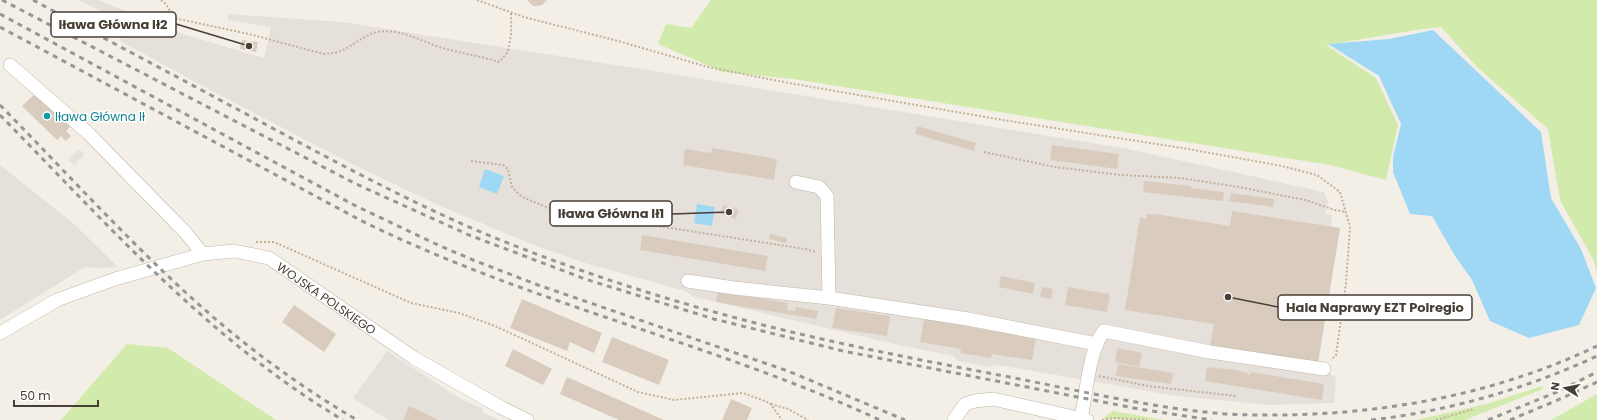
<svg xmlns="http://www.w3.org/2000/svg" width="1597" height="420" font-family="Poppins,sans-serif">
<rect width="100%" height="100%" fill="#f4efe6"/>
<!-- industrial -->
<path fill="#e6e0db" d="M78,0H98L183,34L264,58L271,27L228,20V14L342,22L660,72L1128,149L1324,192L1328,201L1325,214L1332,215L1331,227L1340,228L1318,363L1336,378L1334,403L1269,405L1176,396L999,365L989,367L958,361L953,356L899,345L694,297L685,291L588,264L534,245L438,205L356,166L212,91L120,41L123,34L97,20L101,11Z
M0,165L73,223L118,267L99,268L85,267L0,320Z
M387,351L461,399L483,409L482,412L499,420H388L353,398Z"/>
<!-- green -->
<path fill="#d3eaad" d="M711,0H1597V274L1594,261L1560,200L1548,129L1478,68L1441,27L1422,29L1326,45L1376,78L1398,125L1386,180L1330,165L793,79L723,72L658,44L666,24L691,28Z
M127,344L168,348L276,420H61Z
M1542,386L1543,389L1465,420H1416L1490,403Z
M1597,394V420H1551Z
M1113,411L1165,420L1102,419Z"/>
<!-- parking -->
<path fill="#e5e2de" d="M79,149L85,154L74,165L68,160Z"/>
<!-- water -->
<path fill="#9fd8f4" d="M1433,30L1541,132L1551,198L1581,249L1596,288L1579,325L1529,338L1490,321L1472,280L1455,256L1432,216L1410,214L1393,172V157L1401,124L1379,76L1328,44L1389,39Z
M485,169L504,176L497,194L479,187Z
M697,204L715,207L712,226L694,223Z"/>
<!-- building -->
<path fill="#d9ccbe" d="M527,0H547L542,5L537,6H533Z
M242,40L258,42L256,52L240,49Z
M36,93L71,126L66,131L71,136L66,141L61,136L57,140L22,106Z
M917,126L976,143L974,151L915,134Z
M1052,145L1119,154L1117,169L1050,160Z
M712,148L777,159L774,180L683,165L685,149L711,153Z
M1144,181L1191,186V188L1224,192L1223,201L1143,192Z
M1231,193L1274,199L1273,207L1229,201Z
M723,205L739,210L736,219L720,214Z
M1232,211L1340,228L1318,363L1210,346L1214,324L1125,310L1140,217L1146,219L1147,214H1156L1230,226Z
M770,234L787,238L786,243L769,239Z
M642,235L768,256L765,271L640,250Z
M1001,276L1035,283L1033,294L999,287Z
M1042,287L1053,289L1051,299L1040,297Z
M1068,287L1110,294L1107,312L1065,305Z
M718,291L788,303L787,310L795,311L796,307L818,311L816,319L716,302Z
M522,299L602,333L594,353L570,342L567,351L510,328Z
M294,305L336,334L324,352L282,322Z
M836,308L890,316L887,336L832,328Z
M924,319L1036,338L1032,360L992,354L991,358L960,353L961,349L920,342Z
M612,337L669,360L659,385L602,362Z
M1117,348L1142,353L1139,367L1115,362Z
M513,349L552,369L543,385L505,366Z
M1118,364L1173,373L1171,384L1116,376Z
M1207,367L1236,370L1247,373V374L1250,375V372L1324,384L1322,400L1205,381Z
M567,377L664,420H619L560,394Z
M731,399L752,408L747,420H722Z
M409,406L439,420H403Z"/>
<g fill="none" stroke-linecap="round" stroke-linejoin="round">
<defs>
<g id="minor">
<path d="M10,65L88,133L185,232L203,254"/>
<path d="M796,182L819,187L827,196L829,298"/>
<path d="M688,281L734,288L829,298L968,319L1097,344"/>
<path id="s1" d="M0,333L57,300L115,279L203,254L234,251L269,258L414,358L502,408L527,420"/>
<path d="M1081,419C1086,395 1089,349 1104,331L1210,352L1324,369"/>
<path d="M954,420L965,404L975,401L993,399L1087,420"/>
</g>
</defs>
<!-- minor casing -->
<use href="#minor" stroke="#c0b6a8" stroke-width="14"/>
<!-- path -->
<path stroke="#c2b099" stroke-width="2" stroke-dasharray="2 2" stroke-linecap="butt" d="M161,0L166,4L174,18L249,34L324,54C332,53 339,53 345,49C356,43 365,35 377,32C401,28 420,41 442,48C461,53 480,56 499,62L508,52L511,35V12
M477,0L524,17L618,41L708,67L789,83L997,119L1188,149L1282,166L1317,175L1340,192L1350,227L1346,283L1336,355L1331,360
M984,152L1055,167L1121,175L1180,178L1239,187L1305,200L1335,210L1346,212
M471,161L503,165L508,169L512,187L522,197L549,208L575,213L805,249L816,252
M256,242H274L411,303L459,313L495,326L638,392L674,400L743,393L770,403L782,420
M1099,376L1148,386L1236,396
M771,404L788,409L808,420
M1102,420L1115,418L1147,420
M1436,420L1474,409"/>
<!-- minor -->
<use href="#minor" stroke="#fff" stroke-width="13"/>
<!-- rail -->
<path stroke="#969696" stroke-width="3" stroke-dasharray="5 5" stroke-linecap="butt" d="M2,0L356,184L469,235L585,279L714,319L843,351L1139,409L1212,420
M33,0C109,41 185,81 261,122C332,160 402,198 476,230C581,274 690,308 800,334C868,350 936,363 1004,376C1077,390 1151,408 1225,414C1352,420 1482,401 1597,346
M0,14L354,205L438,245L473,260L538,285L788,371L905,420
M0,27L360,220C527,303 711,342 880,420
M0,105C70,176 137,251 212,316C257,355 306,390 357,420
M0,115C107,224 210,341 343,420
M1371,420C1449,411 1526,389 1597,356
M1488,420L1557,392L1597,372
M1510,420L1560,399L1597,382"/>
</g>
<!-- markers -->
<circle fill="#0f9aa8" stroke="#fff" stroke-width="1.5" cx="47" cy="116" r="4"/>
<g text-anchor="middle" dominant-baseline="central" stroke-width="3" stroke-linejoin="round" paint-order="stroke">
<!-- culture labels -->
<g font-size="12" fill="#0d838f" stroke="#fff" text-anchor="start">
<text x="55" y="116">Iława Główna Ił</text>
</g>
<!-- street labels -->
<g font-size="12" fill="#473e35" stroke="#fff">
<text stroke="none"><textPath href="#s1" startOffset="356">WOJSKA POLSKIEGO</textPath></text>
</g>
</g>
<!-- callouts -->
<path fill="none" stroke="#473e35" stroke-width="1.5" d="M249 46L176 24M729 212L672 214M1228 297L1278 307"/>
<g fill="#473e35" stroke="#fff" stroke-width="1.5">
<circle cx="249" cy="46" r="4"/>
<circle cx="729" cy="212" r="4"/>
<circle cx="1228" cy="297" r="4"/>
</g>
<g fill="#fff" stroke="#473e35" stroke-width="1.5">
<rect x="51" y="12" width="125" height="25" rx="4"/>
<rect x="550" y="201" width="122" height="25" rx="4"/>
<rect x="1278" y="295" width="194" height="25" rx="4"/>
</g>
<g font-size="13" text-anchor="middle" font-weight="bold" fill="#473e35">
<text x="113" y="29">Iława Główna Ił2</text>
<text x="611" y="218">Iława Główna Ił1</text>
<text x="1375" y="312">Hala Naprawy EZT Polregio</text>
</g>
<!-- north arrow -->
<g transform="translate(1565 388) rotate(280)" stroke="#ffffff" stroke-width="3" paint-order="stroke">
<path d="M0-3L7 15L0 10L-7 15Z" fill="#473e35"/>
<text y="-6" font-size="11" font-weight="bold" text-anchor="middle" fill="#473e35">N</text>
</g>
<!-- scale -->
<path d="M14 400v6h84v-6" fill="none" stroke="#473e35" stroke-width="2"/>
<text x="20" y="400" font-size="12" fill="#473e35" stroke="#ffffff" stroke-width="3" paint-order="stroke">50 m</text>
</svg>
